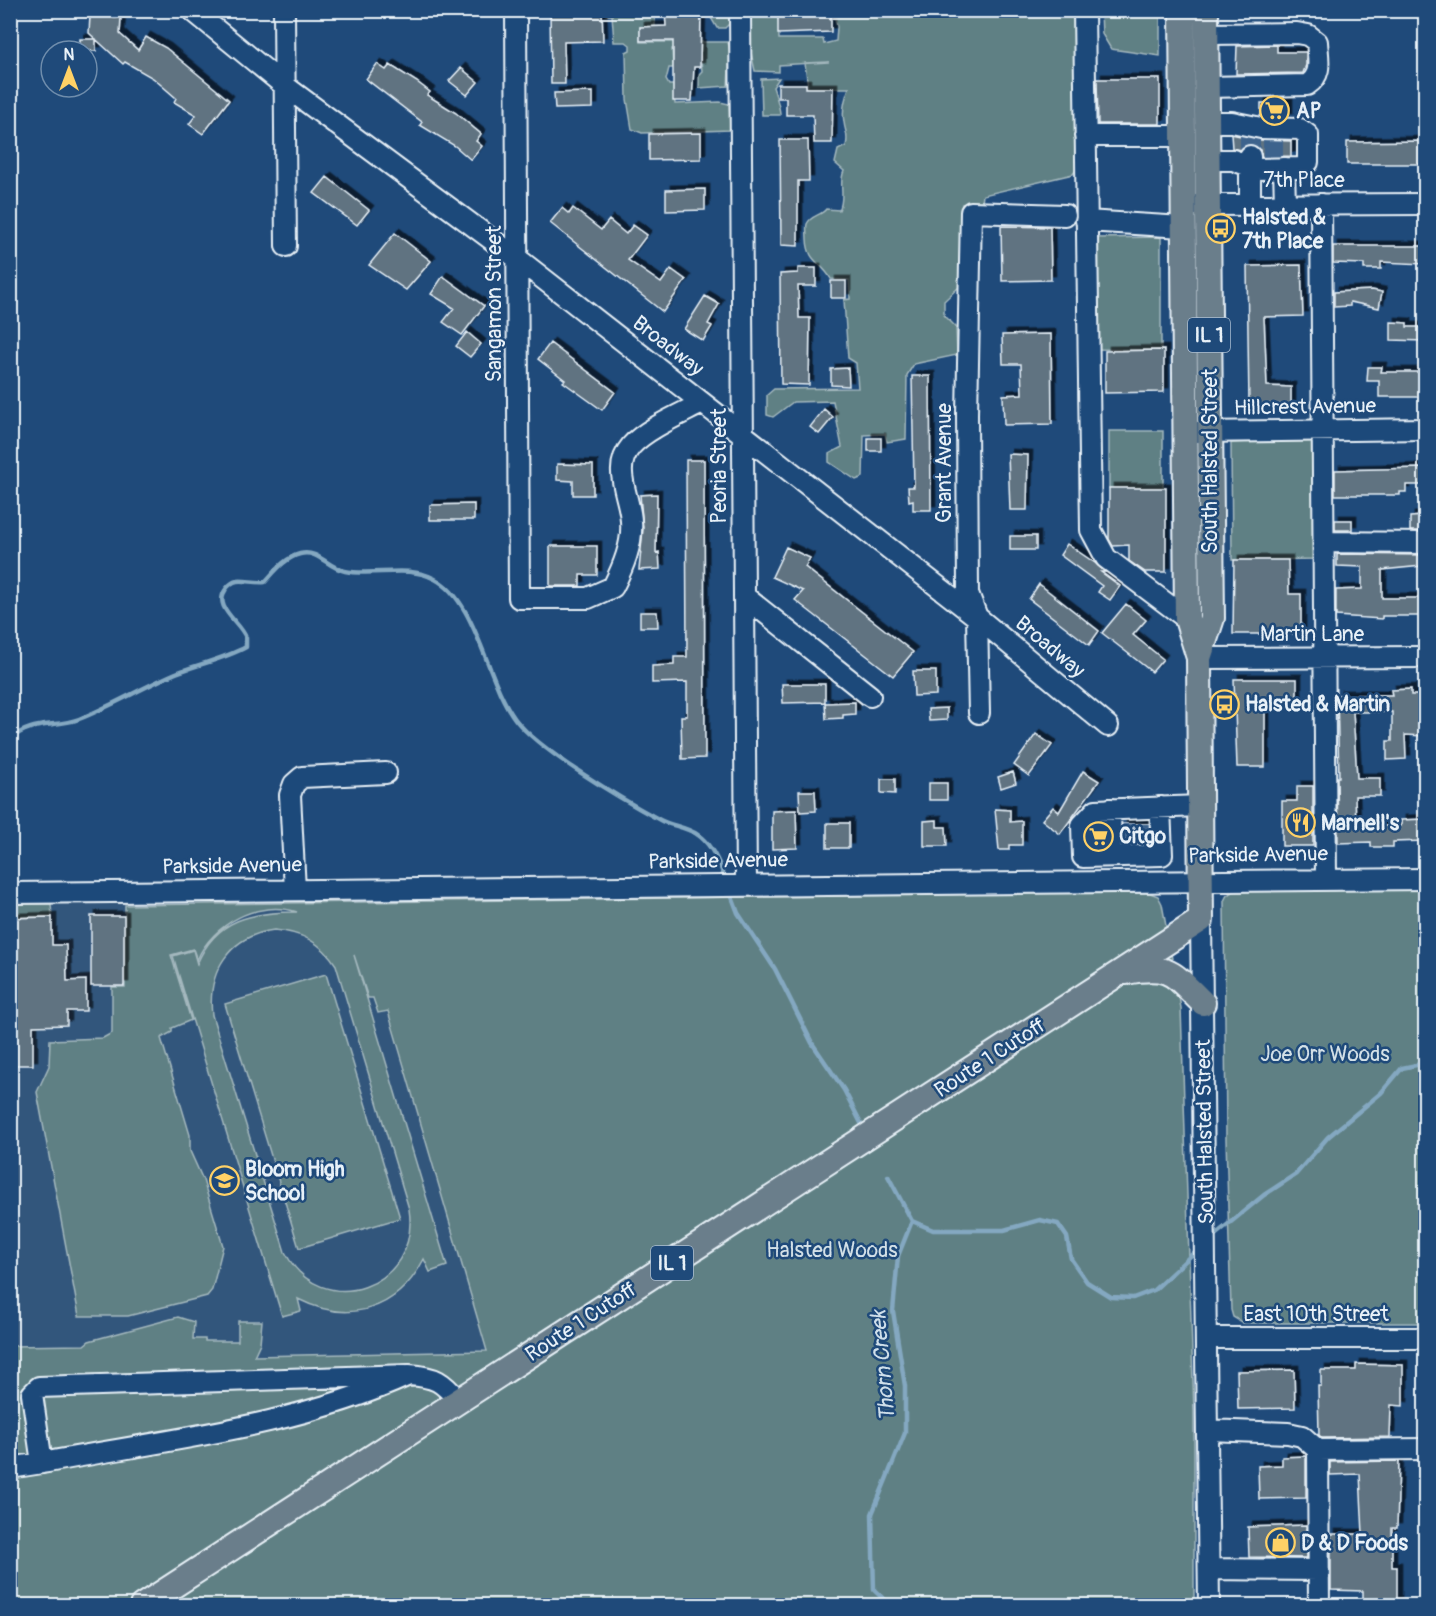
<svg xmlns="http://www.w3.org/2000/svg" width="1436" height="1616" font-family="Pangolin,sans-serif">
<defs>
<filter id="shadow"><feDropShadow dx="4.5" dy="-4.5" stdDeviation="0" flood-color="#0009"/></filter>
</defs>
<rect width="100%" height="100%" fill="#1f4a7a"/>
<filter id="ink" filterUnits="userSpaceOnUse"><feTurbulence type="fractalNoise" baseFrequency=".0167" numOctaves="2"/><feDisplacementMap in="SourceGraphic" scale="12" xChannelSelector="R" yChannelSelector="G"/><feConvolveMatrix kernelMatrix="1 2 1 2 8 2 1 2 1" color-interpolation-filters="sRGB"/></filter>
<g filter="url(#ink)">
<!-- built -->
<path fill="#32567c" d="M356,901L487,1351L11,1361L10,903Z"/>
<!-- green -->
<path fill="#5f8084" stroke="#a4b8be" stroke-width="1.5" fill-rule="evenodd" d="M606,11H655V27H640V42H728L730,52L728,86L699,88V74L702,71L700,50L672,49L673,68H669L666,80L669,85H673L675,104L720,102L729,104L730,130L642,133L632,129L627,99L626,52L630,50V45L626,42H614L612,15H606Z
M707,11H729V24L725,28H717Z
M749,11H789H778L779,39H823L824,44L836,41L837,27L833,11H1078L1077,168L1073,174L983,195L982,203L962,204L959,287L944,301V315L956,327L957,355L914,364L907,375L906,439L887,442L885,434L864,435L863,477L856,480L829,462V454L842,447L833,401L793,402L773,417L767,415V395L774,389L858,388L856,363L848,358L844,300L850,299L849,280L831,279C821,261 808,263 807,239C807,235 806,227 807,224C811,215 821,216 826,209L839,210C846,197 838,184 844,171L835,163L838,150L846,146C849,135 845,132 844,122C842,111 845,98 849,88H808L805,63L829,62L779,65V72L755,71L750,48Z
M1101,11H1160V56L1111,49L1102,34Z
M779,78L773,87C776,96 780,106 780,115H762L761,79Z
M1161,237V350L1094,349L1095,238Z
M1109,431H1163V487L1109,488Z
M1263,441H1314L1319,559L1232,560L1231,443Z
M1240,889L1425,890V1323H1243L1233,1317L1231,1310L1226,1139L1224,901L1227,895Z
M1061,893H1150L1158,896L1162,904L1181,1008L1194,1413V1605H17L10,1566V1346L84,1345L89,1341L178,1317L194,1322L193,1339H205V1341H238V1321H262L260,1343L254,1356L487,1351L388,1011L378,1013L373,998H368L354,955L447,1266L430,1272L424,1259C398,1310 349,1325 298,1299L301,1311L282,1316L173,956L193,950L197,964C216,918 253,912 297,912C259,899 212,924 197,960L193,949L171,955L191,1020L172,1028V1032L161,1038L190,1135V1151L203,1180L223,1246L212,1290L207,1296L128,1316H79L37,1092L49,1066L50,1040L103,1038L112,1033V987H125V905ZM274,930C301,932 321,942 336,965L409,1209C421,1288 321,1323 285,1252L212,1015C207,972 229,936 274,930Z
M10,904H51L52,916L11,917Z
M326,974L400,1218L299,1248L225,1004Z"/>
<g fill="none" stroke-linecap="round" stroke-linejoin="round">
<!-- stream -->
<path stroke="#84a8c1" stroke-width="4.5" d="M10,740C30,720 55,728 79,719C112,706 143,687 176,673C199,664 224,659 246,647C246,644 246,641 246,638C241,622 212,608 226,589C229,585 232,582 237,581C245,580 256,583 265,582C276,570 285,558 300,554C318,549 328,568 345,571C374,577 407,564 435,579C477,601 486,680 515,719C538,750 623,800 660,820C671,826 687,827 698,835C710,843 718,860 723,873
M732,897L738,913L775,969L812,1043L844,1090L862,1125
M888,1176L912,1221L933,1230H1004L1040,1220L1058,1224L1067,1237L1071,1259L1087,1282L1111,1297L1133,1298L1154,1290L1199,1248
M1210,1239L1264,1195L1296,1174L1328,1137L1381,1093L1402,1068L1426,1063
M891,1606L874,1590L872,1514L905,1433V1386L893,1311L898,1256L912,1221"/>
</g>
<!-- building -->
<path fill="#607381" stroke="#e8f1f8" stroke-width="1.5" filter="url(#shadow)" d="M550,10H602L603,41L564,42L565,84H551Z
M665,10H701L700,67H694L692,101H673V41H640V27L666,26Z
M831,11V32L778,34V12Z
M90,16L121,17L120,34L138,50L146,37L166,48L229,100L203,134L189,124L196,115L174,102L176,98L153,78L125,62L123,64L89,33Z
M80,39H96V51H80Z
M1277,45V52H1306V65L1303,73L1236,74L1237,46Z
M377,64L386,70L390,65L417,82L430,92L427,95L456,113L481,134L476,141L482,146L471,160L455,146L420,125L422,122L366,79Z
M461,68L478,82L467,95L449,81Z
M1097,79H1160V124H1098Z
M778,84H806V88H833L832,143H814L813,115H786V98H778Z
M593,92V108L555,109L554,93Z
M1261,103H1288V117L1261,116Z
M701,133V159L649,160V134Z
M1231,134L1260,140L1291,141V156L1262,157L1260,150L1251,144L1240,150L1232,148Z
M780,140H808L809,181H798V246L781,245Z
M1425,141V164H1347V142Z
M327,177L369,210L357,225L314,193Z
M705,189V210L666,211V190Z
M562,208L569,214L573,208L601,230L609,220L626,234L633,225L647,235L628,260L661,283L671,269L686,280L663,312L550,223Z
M1001,226L1050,227L1051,280L1002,281Z
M395,233L431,261L406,290L369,265Z
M1333,246H1425V264L1381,262V269H1364V264L1333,263Z
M1301,265L1303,316L1264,317L1267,386L1291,387V405L1249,404L1247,266Z
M798,268H816V286H798L799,318H810L809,385L781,384L780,274L798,273Z
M443,276L484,306L462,335L443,322L454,308L431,294Z
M831,281H846V298H831Z
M1372,290L1382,292L1379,308L1350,302V306L1334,307V292Z
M705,296L719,304L708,324L712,326L703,341L684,329Z
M1391,322L1407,323V327H1425V341L1391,340Z
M467,332L481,344L470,357L456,346Z
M1051,334L1052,424L1004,425L1003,395L1022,394L1021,364H1003L1002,335Z
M550,343L615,392L602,410L563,382L565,380L538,359Z
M1164,350V392L1105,393V351Z
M1368,367H1382L1381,372H1425V397H1379V381H1367Z
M848,368L849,386L831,385V369Z
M912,376H930L931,510H913V500L909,501L908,487H914Z
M824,409L833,417L819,434L810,427Z
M868,438H881V451H868Z
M1008,454L1028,455L1027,510H1010Z
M686,460H704L705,758L682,759L681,716H687V682L652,683V666L674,665V657H687Z
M557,464L593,465V495H573V481L557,480Z
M1425,468V485H1406V492H1400V495H1335V470Z
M1109,488H1166V572H1145L1129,561V545L1113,546L1109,539Z
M657,494L656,553L659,552L660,569L639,570L643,529L640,495Z
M474,504V520H430V505Z
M1424,516V531H1410V517Z
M1335,520H1352V530H1335Z
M1010,536H1036V550H1010Z
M1067,544L1095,563L1105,572H1101L1120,586L1110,600L1098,592L1102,586L1060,555Z
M550,546H597V575H580V586H550Z
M786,547L810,558L805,567L913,652L893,676L795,600L803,591L772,577Z
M1337,554L1422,555V566L1382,570V598H1425V616H1382V619L1336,616V590L1362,589V567L1337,566Z
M1234,560H1288L1289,594H1301V634H1233Z
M1039,584L1099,631L1089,645L1029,599Z
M1126,604L1146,620L1133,635L1163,659L1152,672L1102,633Z
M640,612H657L658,627H640Z
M913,671H936V695L914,696Z
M1234,679H1297V707H1265V767H1237Z
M782,684H825V702L783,703Z
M1411,689V695H1425V736L1405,735L1406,759L1387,760V741H1392V712H1353L1357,778H1380V796H1355L1356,826H1401V820L1425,819V841L1393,842V847H1371V842L1338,843L1337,777H1339L1337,695H1392L1391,690Z
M855,702V714L843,715V718L826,719L825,703Z
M947,708V720L929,721L928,709Z
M1036,734L1052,745L1029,776L1014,765Z
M1083,771L1099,781L1060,834L1042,820L1053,807L1059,812Z
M1013,772L1016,783L1001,788L998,777Z
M881,779H895V794L881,793Z
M929,783H947V800H929Z
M1297,786H1313V846H1282V801H1297Z
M799,791H815L816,811L800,812Z
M995,809L1010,810V822L1022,821V845H1009V850H999Z
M796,810L797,848L772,849V811Z
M937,820V827H946L947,846H924V821Z
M827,823H849V848H827Z
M1122,824H1149V840H1123Z
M91,916H124V986H91Z
M52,917V945H66L67,981L86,980V1011H67V1025L33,1026V1065H10V918Z
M1356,1364L1403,1365V1406L1391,1405L1390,1437L1322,1438L1319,1435L1318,1386H1321V1370H1356Z
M1294,1370L1295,1408L1238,1409L1237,1371Z
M1306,1456V1498L1259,1499L1258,1466L1282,1465V1457Z
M1399,1461L1397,1528H1392V1567H1397V1605H1363V1591L1331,1590V1534H1363L1360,1474L1330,1475V1462Z
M1306,1525L1307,1558L1249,1557L1248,1527Z"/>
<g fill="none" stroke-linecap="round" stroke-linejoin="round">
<!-- minor-tunnel -->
<path stroke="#3d638d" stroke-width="20" stroke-dasharray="20 10" stroke-linecap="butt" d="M1250,132V154
M1273,137V157
M1125,824L1126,840
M1143,824V840"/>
<defs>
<path id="minor" d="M192,10L285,86L518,259L977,617L1108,726
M284,10L286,246
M516,10L519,598H588L613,587C623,567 633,544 631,521C630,496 611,469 631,446C646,429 681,414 702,403
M740,10L746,884
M1084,10L1091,530L1106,558L1187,619
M1207,34L1297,33L1308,35L1317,42C1318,59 1323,75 1307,85L1207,87
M1207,122H1232L1261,128L1300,129L1308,135V162L1302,168L1257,169L1233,160H1208
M1085,136H1182
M1250,156V205
M1284,168L1285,204
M1321,204L1326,878
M1194,205L1426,204
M1086,221L1183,227
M1197,432L1426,429
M1324,542L1426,543
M744,596L870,696
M1199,658L1426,657
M979,713L977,617L968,593L967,414L971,212L1065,215
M1160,807L1162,855L1083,857L1082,825L1096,810L1200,806
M1110,809L1111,856
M295,890L290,795L294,784L302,777L386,773
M10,893L1426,879
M1201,920L1209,1606
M1207,1338H1426
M409,1375C436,1377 442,1381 459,1401
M1208,1430L1288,1433L1302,1436L1318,1450L1319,1606
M1318,1450L1426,1449
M10,1468L42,1463C164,1440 295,1427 409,1375L39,1387L32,1394L42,1463
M1209,1569L1318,1570"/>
<path id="major" d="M1199,658L1212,618L1206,10
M1126,972C1171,964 1172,973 1203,1003
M142,1606L1201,920L1199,658L1187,619L1182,10"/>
</defs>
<!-- minor casing -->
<use href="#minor" stroke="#e8f1f8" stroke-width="24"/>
<!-- major casing -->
<use href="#major" stroke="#e8f1f8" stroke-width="28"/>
<!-- minor -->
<use href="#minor" stroke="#1f4a7a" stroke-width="20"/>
<!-- major -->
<use href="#major" stroke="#6b7e8b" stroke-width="24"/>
</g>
</g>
<!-- icons -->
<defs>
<symbol id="supermarket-ring" viewBox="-11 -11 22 22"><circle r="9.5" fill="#1f4a7a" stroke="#ffd166" stroke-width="1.5"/><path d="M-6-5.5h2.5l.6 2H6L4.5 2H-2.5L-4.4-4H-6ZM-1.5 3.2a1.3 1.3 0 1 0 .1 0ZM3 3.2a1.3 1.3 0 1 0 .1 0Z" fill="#ffd166"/></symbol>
<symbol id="bus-ring" viewBox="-11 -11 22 22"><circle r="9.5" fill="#1f4a7a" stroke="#ffd166" stroke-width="1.5"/><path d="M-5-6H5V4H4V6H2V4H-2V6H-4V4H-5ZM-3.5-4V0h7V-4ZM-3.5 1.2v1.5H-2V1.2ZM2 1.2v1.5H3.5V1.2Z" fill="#ffd166"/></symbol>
<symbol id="restaurant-ring" viewBox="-11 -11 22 22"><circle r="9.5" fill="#1f4a7a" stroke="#ffd166" stroke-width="1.5"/><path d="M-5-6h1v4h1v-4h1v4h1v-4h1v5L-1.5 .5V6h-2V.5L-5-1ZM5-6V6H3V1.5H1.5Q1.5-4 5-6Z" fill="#ffd166"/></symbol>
<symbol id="school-ring" viewBox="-11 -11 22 22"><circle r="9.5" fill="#1f4a7a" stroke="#ffd166" stroke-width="1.5"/><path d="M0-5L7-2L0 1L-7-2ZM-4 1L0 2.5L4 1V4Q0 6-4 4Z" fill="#ffd166"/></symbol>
<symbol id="shop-ring" viewBox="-11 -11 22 22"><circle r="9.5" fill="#1f4a7a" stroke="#ffd166" stroke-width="1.5"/><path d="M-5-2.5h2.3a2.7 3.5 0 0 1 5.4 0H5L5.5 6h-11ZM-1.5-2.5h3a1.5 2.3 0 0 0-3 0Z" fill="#ffd166"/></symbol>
</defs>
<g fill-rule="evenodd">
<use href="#supermarket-ring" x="1258" y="94" width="33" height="33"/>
<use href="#bus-ring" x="1204" y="212" width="33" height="33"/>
<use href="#bus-ring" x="1208" y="688" width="33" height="33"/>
<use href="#restaurant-ring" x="1284" y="806" width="33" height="33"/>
<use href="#supermarket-ring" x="1082" y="820" width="33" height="33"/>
<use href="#school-ring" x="208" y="1164" width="33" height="33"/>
<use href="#shop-ring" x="1264" y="1526" width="33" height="33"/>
</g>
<g text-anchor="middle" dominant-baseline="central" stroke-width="5" stroke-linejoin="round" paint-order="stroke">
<!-- shield labels -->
<g fill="#1f4a7a" stroke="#acbfd2" stroke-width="1.5">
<rect x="1188" y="318" width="42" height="34" rx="4.5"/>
<rect x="651" y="1246" width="42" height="34" rx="4.5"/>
</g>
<g font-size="20" font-weight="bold" fill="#e8f1f8">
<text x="1209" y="335">IL 1</text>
<text x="672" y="1263">IL 1</text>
</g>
<!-- poi labels -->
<g font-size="21" font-weight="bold" fill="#e8f1f8" stroke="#1f4a7a" text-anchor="start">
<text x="1296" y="111">AP</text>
<text x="1242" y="217">Halsted &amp;<tspan x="1242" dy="24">7th Place</tspan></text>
<text x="1245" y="704">Halsted &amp; Martin</text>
<text x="1321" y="823">Marnell's</text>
<text x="1119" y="836">Citgo</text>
<text x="245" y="1169">Bloom High<tspan x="245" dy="24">School</tspan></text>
<text x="1301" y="1543">D &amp; D Foods</text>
</g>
<!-- street labels -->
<g font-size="21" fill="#e8f1f8" stroke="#1f4a7a">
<text x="1304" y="180">7th Place</text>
<text transform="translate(494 304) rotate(-90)">Sangamon Street</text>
<text transform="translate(668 346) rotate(38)">Broadway</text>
<text transform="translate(1305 407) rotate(-1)">Hillcrest Avenue</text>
<text transform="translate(1210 461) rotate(-90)">South Halsted Street</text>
<text transform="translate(944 463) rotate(-90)">Grant Avenue</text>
<text transform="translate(719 466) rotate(-90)">Peoria Street</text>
<text x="1312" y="634">Martin Lane</text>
<text transform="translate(1050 647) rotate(40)">Broadway</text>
<text transform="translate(1258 855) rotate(-1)">Parkside Avenue</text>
<text transform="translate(718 861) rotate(-1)">Parkside Avenue</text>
<text transform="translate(232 866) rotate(-1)">Parkside Avenue</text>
<text transform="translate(990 1058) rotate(-33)">Route 1 Cutoff</text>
<text transform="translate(1205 1132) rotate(-91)">South Halsted Street</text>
<text x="1316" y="1314">East 10th Street</text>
<text transform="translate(581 1322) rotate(-33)">Route 1 Cutoff</text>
</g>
<!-- park labels -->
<g font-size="21" fill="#d3e0e7" stroke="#1f4a7a">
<text x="1325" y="1054">Joe Orr Woods</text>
<text x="832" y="1250">Halsted Woods</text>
</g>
<!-- water labels -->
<g font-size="22" font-style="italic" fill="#cfdfea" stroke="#1f4a7a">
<text transform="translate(883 1366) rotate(-95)">Thorn Creek</text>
</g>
</g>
<!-- margin -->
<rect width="1436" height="1616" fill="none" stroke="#1f4a7a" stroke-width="36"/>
<rect x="18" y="18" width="1400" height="1580" fill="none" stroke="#e8f1f8" stroke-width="2" filter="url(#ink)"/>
<!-- north arrow -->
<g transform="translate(69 69)"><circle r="28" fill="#1f4a7a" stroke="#6f8dac" stroke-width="1.5"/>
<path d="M0-4.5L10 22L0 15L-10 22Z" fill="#ffd166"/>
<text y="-9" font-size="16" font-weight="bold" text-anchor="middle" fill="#e8f1f8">N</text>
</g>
</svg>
